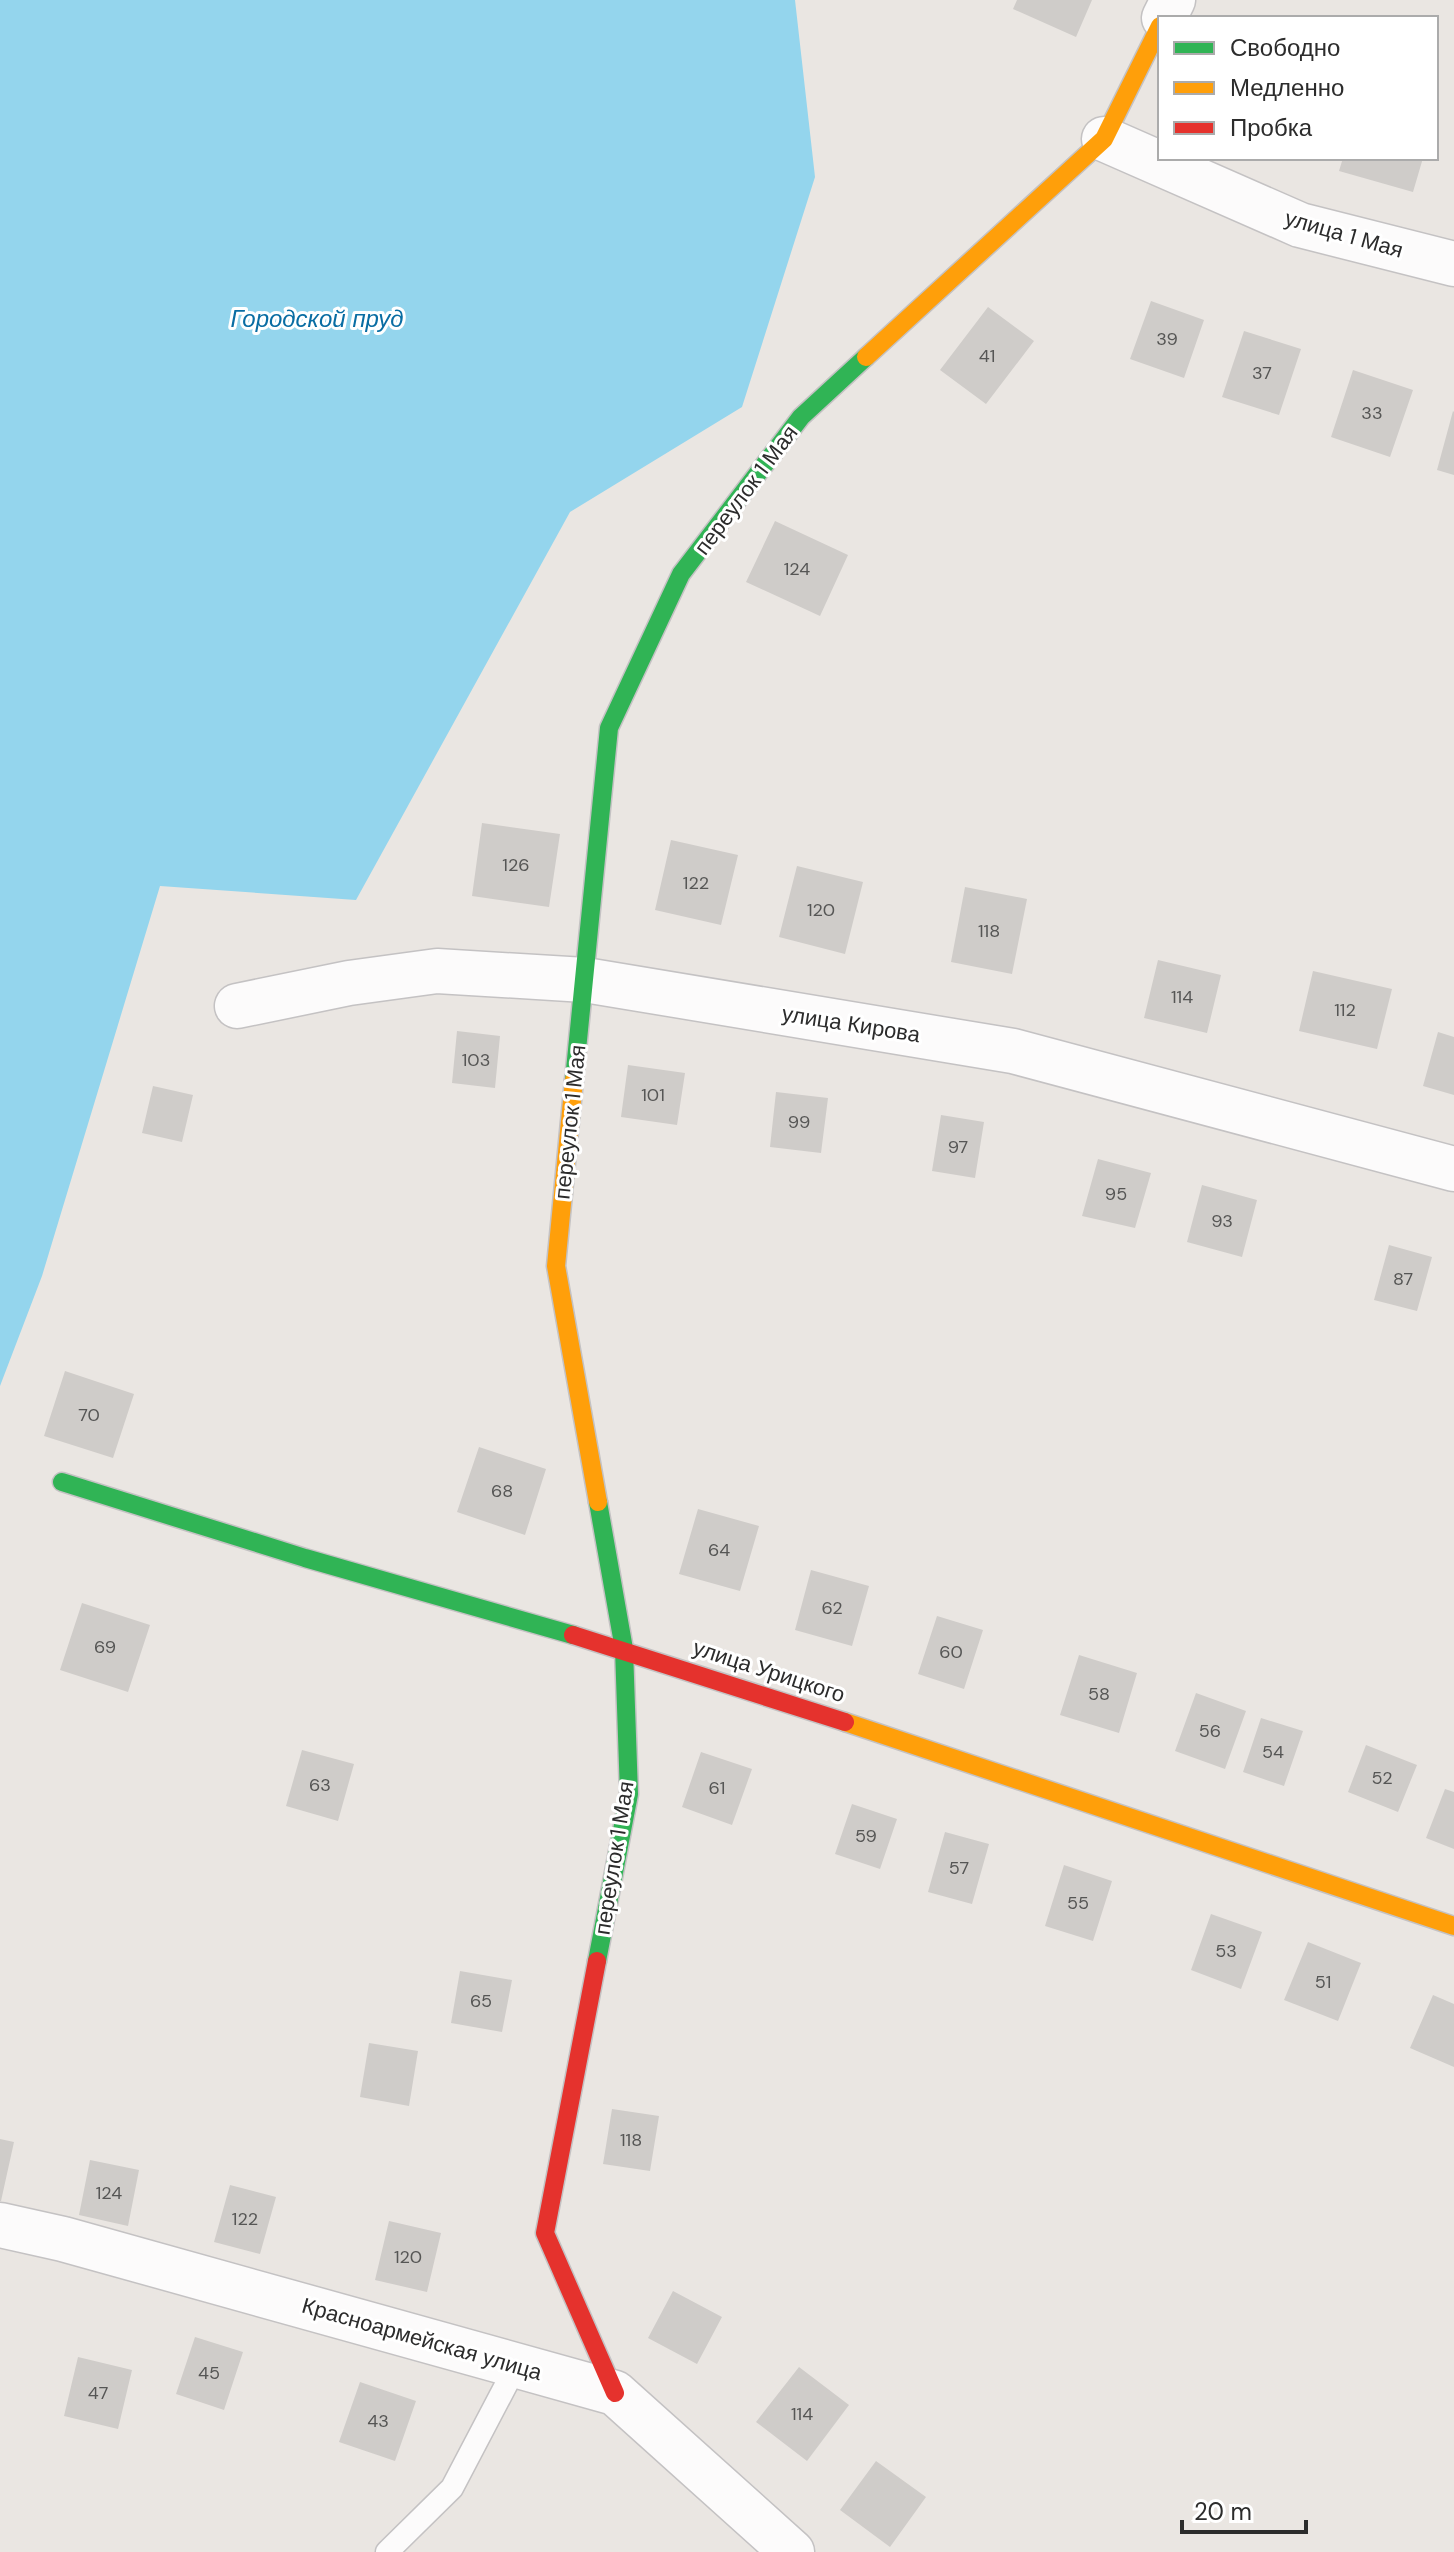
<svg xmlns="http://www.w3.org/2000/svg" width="1454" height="2552" font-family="'DM Sans',sans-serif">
<rect width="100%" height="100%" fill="#eae6e2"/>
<!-- water -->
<path fill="#94d5ed" d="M0,0H795L815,177L742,407L570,512L356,900L160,886L42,1276L0,1386Z"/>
<!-- building -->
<path fill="#cfccc9" d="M1017,0H1092L1076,37L1013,9Z
M1343,158H1423L1413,192L1339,171Z
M1151,301L1204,320L1184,378L1130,359Z
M988,307L1034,341L986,404L940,370Z
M1244,331L1301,349L1279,415L1222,397Z
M1353,370L1413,390L1390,457L1331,437Z
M1453,411L1454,412V475L1437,470Z
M775,521L848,555L820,616L746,582Z
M482,823L560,834L549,907L472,896Z
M671,840L738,855L721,925L655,910Z
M797,866L863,882L845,954L779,937Z
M965,887L1027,899L1012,974L951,962Z
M1158,960L1221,975L1207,1033L1144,1018Z
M1313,971L1392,989L1377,1049L1299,1031Z
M457,1031L500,1036L495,1088L452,1083Z
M1438,1032L1454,1037V1095L1423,1086Z
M628,1065L685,1073L677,1125L621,1117Z
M153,1086L193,1095L182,1142L142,1133Z
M776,1092L828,1098L821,1153L770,1147Z
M941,1115L984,1122L975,1178L932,1171Z
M1098,1159L1151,1173L1135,1228L1082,1216Z
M1202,1185L1257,1200L1242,1257L1187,1242Z
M1389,1245L1432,1257L1417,1311L1374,1300Z
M65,1371L134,1394L113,1458L44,1436Z
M479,1447L546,1469L525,1535L457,1512Z
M698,1509L759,1526L740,1591L679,1574Z
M811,1570L869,1586L852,1646L795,1630Z
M82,1603L150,1625L128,1692L60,1670Z
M937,1616L983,1630L964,1689L918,1674Z
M1079,1655L1137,1673L1119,1733L1060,1715Z
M1196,1693L1246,1711L1225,1769L1175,1751Z
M1261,1718L1303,1731L1284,1786L1243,1772Z
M1366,1745L1417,1765L1398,1812L1348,1792Z
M302,1750L354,1764L338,1821L286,1806Z
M701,1752L752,1769L732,1825L682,1807Z
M1445,1789L1454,1792V1849L1426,1838Z
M852,1804L897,1819L880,1869L835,1854Z
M945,1832L989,1844L972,1904L928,1892Z
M1064,1865L1112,1881L1093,1941L1045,1926Z
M1211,1914L1262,1932L1241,1989L1191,1970Z
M1308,1942L1361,1963L1338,2021L1284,2000Z
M460,1971L512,1980L502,2032L451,2023Z
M1433,1995L1454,2004V2067L1410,2048Z
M369,2043L418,2051L409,2106L360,2097Z
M612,2109L659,2116L650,2171L603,2164Z
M0,2139L14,2142L1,2201H0Z
M90,2160L139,2170L128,2226L79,2215Z
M230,2185L276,2197L260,2254L214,2242Z
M389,2221L441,2233L427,2292L375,2280Z
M673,2291L722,2317L697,2364L648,2338Z
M195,2337L243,2352L224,2410L176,2394Z
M78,2357L132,2370L118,2429L64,2416Z
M799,2367L849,2405L807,2461L756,2422Z
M360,2382L416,2401L395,2461L339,2442Z
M876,2461L926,2497L890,2547L840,2510Z"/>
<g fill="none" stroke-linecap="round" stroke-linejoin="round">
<defs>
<path id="lane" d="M387,2552L452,2488L516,2366"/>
<path id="street" d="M1164,18L1173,0
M1104,139L1300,225L1454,264
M237,1006L349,983L437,971L585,980L1013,1051L1454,1169
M0,2225L63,2239L615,2393L792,2552"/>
<path id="fast" d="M574,1080L609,728L681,574L801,417L866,357
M62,1482L305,1558L573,1635
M597,1961L629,1794L624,1649L598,1502"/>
<path id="slow" d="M866,357L1104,139L1160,26
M574,1080L556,1266L598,1502
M845,1722L1454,1926"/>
<path id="jam" d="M573,1635L845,1722
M597,1961L545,2233L615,2393"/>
</defs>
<!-- lane casing -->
<use href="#lane" stroke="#c4c2c3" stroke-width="25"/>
<!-- street casing -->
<use href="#street" stroke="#c4c2c3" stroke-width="47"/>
<!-- fast casing -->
<use href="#fast" stroke="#c4c2c3" stroke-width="21"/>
<!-- slow casing -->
<use href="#slow" stroke="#c4c2c3" stroke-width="21"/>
<!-- jam casing -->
<use href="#jam" stroke="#c4c2c3" stroke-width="21"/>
<!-- lane -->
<use href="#lane" stroke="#fcfbfb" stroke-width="22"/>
<!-- street -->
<use href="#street" stroke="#fcfbfb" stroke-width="44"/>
<!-- fast -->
<use href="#fast" stroke="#30b455" stroke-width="18"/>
<!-- slow -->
<use href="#slow" stroke="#ff9f0a" stroke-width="18"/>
<!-- jam -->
<use href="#jam" stroke="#e5322d" stroke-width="18"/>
</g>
<g text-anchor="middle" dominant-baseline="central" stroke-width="6" stroke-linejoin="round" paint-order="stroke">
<!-- number labels -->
<g font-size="18" fill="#565655">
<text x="1167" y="339">39</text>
<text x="987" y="356">41</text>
<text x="1262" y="373">37</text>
<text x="1372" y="413">33</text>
<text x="797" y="569">124</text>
<text x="516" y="865">126</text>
<text x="696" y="883">122</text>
<text x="821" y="910">120</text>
<text x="989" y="931">118</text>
<text x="1182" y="997">114</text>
<text x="1345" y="1010">112</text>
<text x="476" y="1060">103</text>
<text x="653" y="1095">101</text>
<text x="799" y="1122">99</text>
<text x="958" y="1147">97</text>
<text x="1116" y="1194">95</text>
<text x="1222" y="1221">93</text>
<text x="1403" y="1279">87</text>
<text x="89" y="1415">70</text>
<text x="502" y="1491">68</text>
<text x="719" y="1550">64</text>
<text x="832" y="1608">62</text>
<text x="105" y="1647">69</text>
<text x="951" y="1652">60</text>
<text x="1099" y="1694">58</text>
<text x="1210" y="1731">56</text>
<text x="1273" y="1752">54</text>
<text x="1382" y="1778">52</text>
<text x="320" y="1785">63</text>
<text x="717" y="1788">61</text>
<text x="866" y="1836">59</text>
<text x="959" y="1868">57</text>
<text x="1078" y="1903">55</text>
<text x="1226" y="1951">53</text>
<text x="1323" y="1982">51</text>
<text x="481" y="2001">65</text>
<text x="631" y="2140">118</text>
<text x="109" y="2193">124</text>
<text x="245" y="2219">122</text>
<text x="408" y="2257">120</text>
<text x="209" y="2373">45</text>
<text x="98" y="2393">47</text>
<text x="802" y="2414">114</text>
<text x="378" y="2421">43</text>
</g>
<!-- street labels -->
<g font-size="22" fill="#2c2c2c" stroke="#fff">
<text transform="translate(1344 234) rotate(16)">улица 1 Мая</text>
<text transform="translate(746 490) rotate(-53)">переулок 1 Мая</text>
<text transform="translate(851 1024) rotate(9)">улица Кирова</text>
<text transform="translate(570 1122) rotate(-84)">переулок 1 Мая</text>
<text transform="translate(769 1671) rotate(18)">улица Урицкого</text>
<text transform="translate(614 1858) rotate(-81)">переулок 1 Мая</text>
<text transform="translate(422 2339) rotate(16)">Красноармейская улица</text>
</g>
<!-- water labels -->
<g font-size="24" font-style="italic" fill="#096da3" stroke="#fff">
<text x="317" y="318">Городской пруд</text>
</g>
</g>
<!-- legend -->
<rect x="1158" y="16" width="280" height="144" fill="#ffffff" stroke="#ababab" stroke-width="2"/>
<rect x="1174" y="42" width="40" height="12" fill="#30b455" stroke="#ababab" stroke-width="2"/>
<text x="1230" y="56" font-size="24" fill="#2c2c2c">Свободно</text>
<rect x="1174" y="82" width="40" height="12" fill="#ff9f0a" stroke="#ababab" stroke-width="2"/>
<text x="1230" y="96" font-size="24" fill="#2c2c2c">Медленно</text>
<rect x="1174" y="122" width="40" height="12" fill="#e5322d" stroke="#ababab" stroke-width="2"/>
<text x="1230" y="136" font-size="24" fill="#2c2c2c">Пробка</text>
<!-- scale -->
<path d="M1182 2520v12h124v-12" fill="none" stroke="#2c2c2c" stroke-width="4"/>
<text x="1194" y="2520" font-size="24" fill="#2c2c2c" stroke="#ffffff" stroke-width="6" paint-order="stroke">20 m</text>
</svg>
